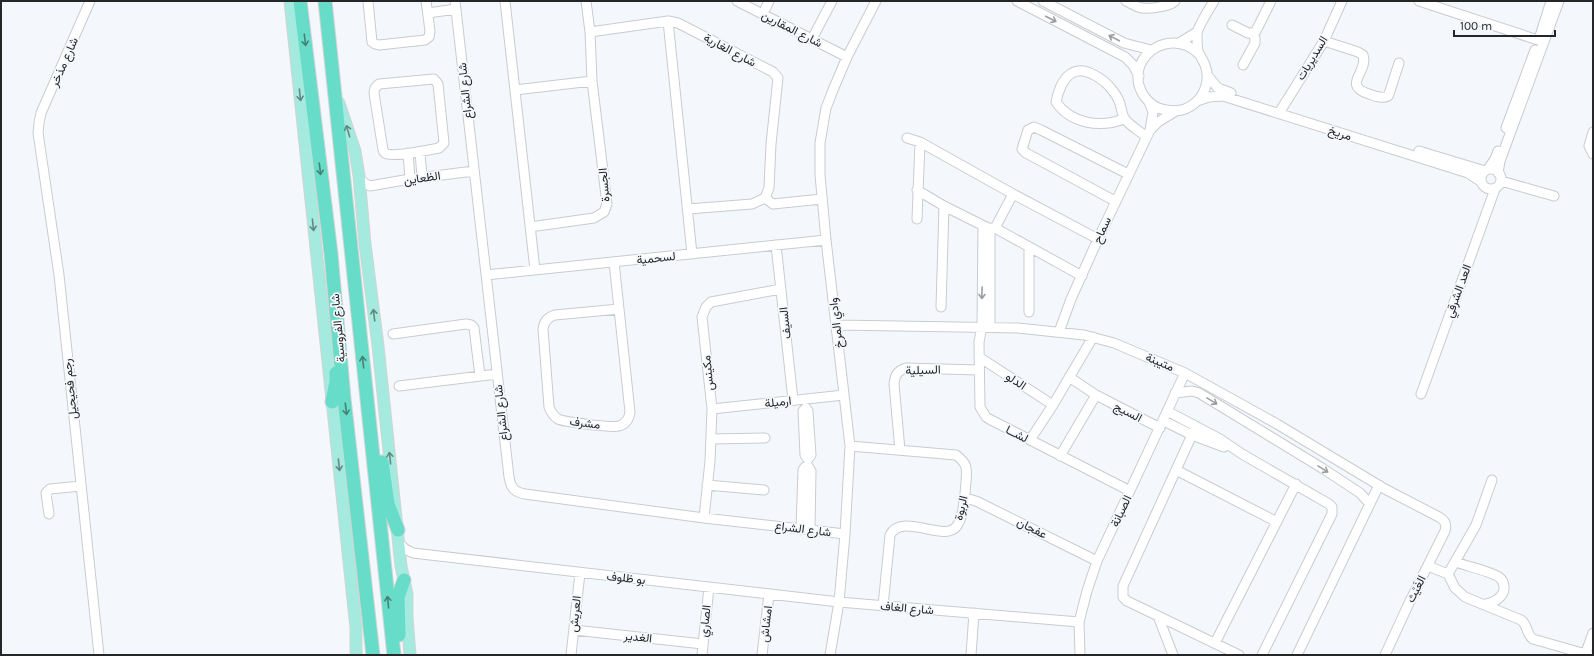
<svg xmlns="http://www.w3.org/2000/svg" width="1594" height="656" font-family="Karla,Vazirmatn,sans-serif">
<rect width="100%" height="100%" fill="#f4f8fc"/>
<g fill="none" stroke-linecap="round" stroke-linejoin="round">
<defs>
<path id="minor" d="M90,1L41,113L39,123L38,133L59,275L99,655
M368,1L372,42L375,44L379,45L425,40L429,37L430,31L426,1
M455,1L509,477C511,488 514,492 525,494L704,518L845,534
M505,1L535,270
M737,1L847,57
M1017,1L1125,57L1133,65L1139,76
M1043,1L1124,43L1151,50
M1126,1C1130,3 1134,5 1138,7C1146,10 1169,7 1175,1
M1419,1L1544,42
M428,13L456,9
M763,14L769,1
M668,21L692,254
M1232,25L1248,33H1252L1256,31L1271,1
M590,32L668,21L678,23L773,72L778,78L771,144L769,188L765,198L752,204L688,209
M1540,36L1551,1
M812,39L832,1
M1324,41L1358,52L1363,55C1369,72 1341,85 1369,94C1375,96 1382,99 1388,96L1389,94L1399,63
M1179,43L1197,32
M1199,54C1168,24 1121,61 1144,96C1149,103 1157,109 1166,110C1176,112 1187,110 1195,103C1206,94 1210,78 1205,65C1203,60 1200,56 1198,51C1197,46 1197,39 1197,33C1199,25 1209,9 1214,1
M1243,65L1255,43V38L1252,33
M1207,75L1218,88L1231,93
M434,79L438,84L444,143L439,148C427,150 398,157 387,154C384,153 384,152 383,150L374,93L375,88L379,84Z
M515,90L592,81
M1197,101L1209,97L1223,96L1468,173L1480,181
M1279,113L1324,41L1342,1
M1124,119C1100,128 1071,124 1056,102C1058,92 1063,78 1072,73C1085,65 1106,81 1113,91C1117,96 1120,102 1121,108C1122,111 1123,117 1125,119C1130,126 1140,131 1146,137
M1506,128L1535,50
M1150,130L1158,122L1176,111
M1593,132L1589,146L1593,154
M907,138L920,142L1013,194L1098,239
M1419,151L1485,171
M420,152L422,177
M408,153L410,179
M1481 179a10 10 0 1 1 20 0a10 10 0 1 1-20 0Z
M1488,169L1495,159L1498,151
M1498,173L1500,161L1559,1
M359,180L370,186L410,179L474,171
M1501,181L1554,196
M917,190L944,206L988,228
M1013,194L995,228L1082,276
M765,198L773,204L822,199
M1115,201L1026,153L1022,149L1028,130L1034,127L1041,130L1128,174
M917,219L920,142
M983,226L982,327L979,342L980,407L986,417L991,420L1130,491
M530,227L594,218L604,212L607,204L592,81L590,32L586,1
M776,245L793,400
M1029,248V312
M614,262L630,412C629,419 626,424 619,426C612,428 564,422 558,419C553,416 551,412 549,407L543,329C544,321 548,317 555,315L619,309
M486,275L826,240
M941,307L944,206
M837,325L1018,328L1084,335L1114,343L1185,373L1277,424L1385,489L1439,517C1445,521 1447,524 1445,531L1410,601L1385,655
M990,326V228
M1059,332L1071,299L1098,239L1150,130L1153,112L1149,102
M393,334L466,324L471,325L474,328L480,376
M979,357L1053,405
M1069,377L1096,395L1160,428
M399,386L497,374
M1175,393L1192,391L1199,393L1322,468L1360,493L1370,504
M1421,394L1495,189
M806,408L808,411L811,455L808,459L805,455L803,411Z
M712,409L844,395
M1167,411L1220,439L1242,454L1329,504L1332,507V514L1262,655
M1164,421L1192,435L1224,447
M1196,426L1123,586V597L1127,601L1239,655
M711,439L765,438
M1030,440L1053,405L1093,337
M850,446L956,455C968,464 967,468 966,482C965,494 964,518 956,527C944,542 902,512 890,535L883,606
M900,450L894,384C895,375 897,371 906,368L979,370
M1060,456L1096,395
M1176,470L1277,522
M707,485L764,490
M965,498L976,501L1097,561
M49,514L46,493L50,489L81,486
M704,518L710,461L712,409L702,317L706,307L711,302L781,289
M801,528L803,470L805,467L808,466L811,471L810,529
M399,543L405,549L413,553L839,602L1079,622
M1456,562C1465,566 1494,572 1500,578C1504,581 1505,588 1503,593C1500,599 1492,603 1486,604
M1428,566L1448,574L1455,588L1465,597L1521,620C1528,625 1526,634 1533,639L1589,655
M1448,574L1476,525L1492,480
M1158,616L1173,655
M574,630L703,644
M1215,643L1296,484
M571,655L580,573
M702,655L709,587
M762,655L769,594
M830,655L839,602L845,534L850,446L826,240L820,175V143L826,108L833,90L847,57L876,1
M971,655L974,613
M1080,655L1079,622L1087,591L1097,561L1185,373
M1297,655L1379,485
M1585,655L1593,633"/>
<path id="major" d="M290,1L356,628V655
M339,103L355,151L359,176L365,244L378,346L401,566L407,594V617L410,655"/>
<path id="highway" d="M300,1L331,254L344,398L373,655
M325,1L394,655
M332,402L336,382V373
M382,462L388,504L398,530
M399,635L398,597L404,580"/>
</defs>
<!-- minor casing -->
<use href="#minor" stroke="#c8ccd0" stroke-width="11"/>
<!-- major casing -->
<use href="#major" stroke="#d3d4d4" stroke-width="13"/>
<!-- highway casing -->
<use href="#highway" stroke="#d3d4d4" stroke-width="15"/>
<!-- minor -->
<use href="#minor" stroke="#fff" stroke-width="9"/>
<!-- major -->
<use href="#major" stroke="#a4eade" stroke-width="11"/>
<!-- highway -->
<use href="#highway" stroke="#67dcc8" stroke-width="13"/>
</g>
<!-- one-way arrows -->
<defs><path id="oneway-shaft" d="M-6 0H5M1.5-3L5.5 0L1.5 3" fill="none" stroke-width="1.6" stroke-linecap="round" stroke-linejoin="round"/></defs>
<g stroke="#9c9d9e">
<use href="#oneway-shaft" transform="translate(1051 19) rotate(27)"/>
<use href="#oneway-shaft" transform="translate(1114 38) rotate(-152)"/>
<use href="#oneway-shaft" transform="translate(982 293) rotate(91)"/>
<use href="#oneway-shaft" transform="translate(1212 401) rotate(32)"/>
<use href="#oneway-shaft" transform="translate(1323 469) rotate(32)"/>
</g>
<g stroke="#468178">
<use href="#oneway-shaft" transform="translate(305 40) rotate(83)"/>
<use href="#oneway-shaft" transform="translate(320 169) rotate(83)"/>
<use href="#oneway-shaft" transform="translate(363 362) rotate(-96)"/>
<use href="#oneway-shaft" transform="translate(346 409) rotate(83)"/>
<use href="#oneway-shaft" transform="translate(388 602) rotate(-96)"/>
</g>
<g stroke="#648882">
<use href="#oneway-shaft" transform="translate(300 95) rotate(84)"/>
<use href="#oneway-shaft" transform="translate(348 131) rotate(-106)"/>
<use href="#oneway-shaft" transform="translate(313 225) rotate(84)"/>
<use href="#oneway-shaft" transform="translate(374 315) rotate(-97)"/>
<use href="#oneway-shaft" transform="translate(390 458) rotate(-96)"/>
<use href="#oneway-shaft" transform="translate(339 465) rotate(84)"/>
</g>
<g text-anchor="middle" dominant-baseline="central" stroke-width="3.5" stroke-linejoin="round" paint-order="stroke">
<!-- street labels -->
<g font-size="12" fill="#242627" stroke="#f4f8fc">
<text transform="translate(792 29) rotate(27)">شارع المقارين</text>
<text transform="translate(730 50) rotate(28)">شارع الغارية</text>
<text transform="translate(1312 58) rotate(-59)">السديريات</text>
<text transform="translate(64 62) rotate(-66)">شارع مذخر</text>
<text transform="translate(465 91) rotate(-96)">شارع الشراع</text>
<text transform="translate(1340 133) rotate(18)">مريخ</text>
<text transform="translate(422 178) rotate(-8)">الظعاين</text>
<text transform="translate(604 185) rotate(-95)">الجسرة</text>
<text transform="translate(1102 230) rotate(-66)">سماح</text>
<text transform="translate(656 258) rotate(-6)">لسحمية</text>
<text transform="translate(1458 291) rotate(-70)">العد الشرقي</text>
<text transform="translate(785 323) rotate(-96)">السيف</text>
<text transform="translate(836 323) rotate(-97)">وادي المرخ</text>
<text transform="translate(338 328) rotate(-95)">شارع الفروسية</text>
<text transform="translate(1160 362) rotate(23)">متيبنة</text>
<text transform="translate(923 370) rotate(-2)">السيلية</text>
<text transform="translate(708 373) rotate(-96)">مكينس</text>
<text transform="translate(1016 381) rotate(33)">الدلو</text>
<text transform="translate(70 389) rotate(-96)">رجم فحيحيل</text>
<text transform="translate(778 402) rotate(-6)">ارميلة</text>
<text transform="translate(1128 412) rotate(27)">السيج</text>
<text transform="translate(501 413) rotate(-96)">شارع الشراع</text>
<text transform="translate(585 423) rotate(7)">مشرف</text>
<text transform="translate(1017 434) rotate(27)">لشــا</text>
<text transform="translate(961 508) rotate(-77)">الربوة</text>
<text transform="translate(1121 511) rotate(-65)">الصبانة</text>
<text transform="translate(1032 528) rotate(27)">عفجان</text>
<text transform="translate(803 529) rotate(7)">شارع الشراع</text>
<text transform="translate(626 578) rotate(6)">بو ظلوف</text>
<text transform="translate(1416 589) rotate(-63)">الغَيْث</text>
<text transform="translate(907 608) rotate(5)">شارع الغاف</text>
<text transform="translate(575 614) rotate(-84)">العريش</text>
<text transform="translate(705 621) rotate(-84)">الصاري</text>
<text transform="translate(766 624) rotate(-83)">امشاش</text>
<text transform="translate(638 637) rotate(6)">الغدير</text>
</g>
</g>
<!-- border -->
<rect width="1594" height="656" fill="none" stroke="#242627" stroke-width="4"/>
<!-- scale -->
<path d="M1454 30v6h101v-6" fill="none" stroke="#242627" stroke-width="2"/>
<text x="1460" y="30" font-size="12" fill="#242627" stroke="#f4f8fc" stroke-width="3" paint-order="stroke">100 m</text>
</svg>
